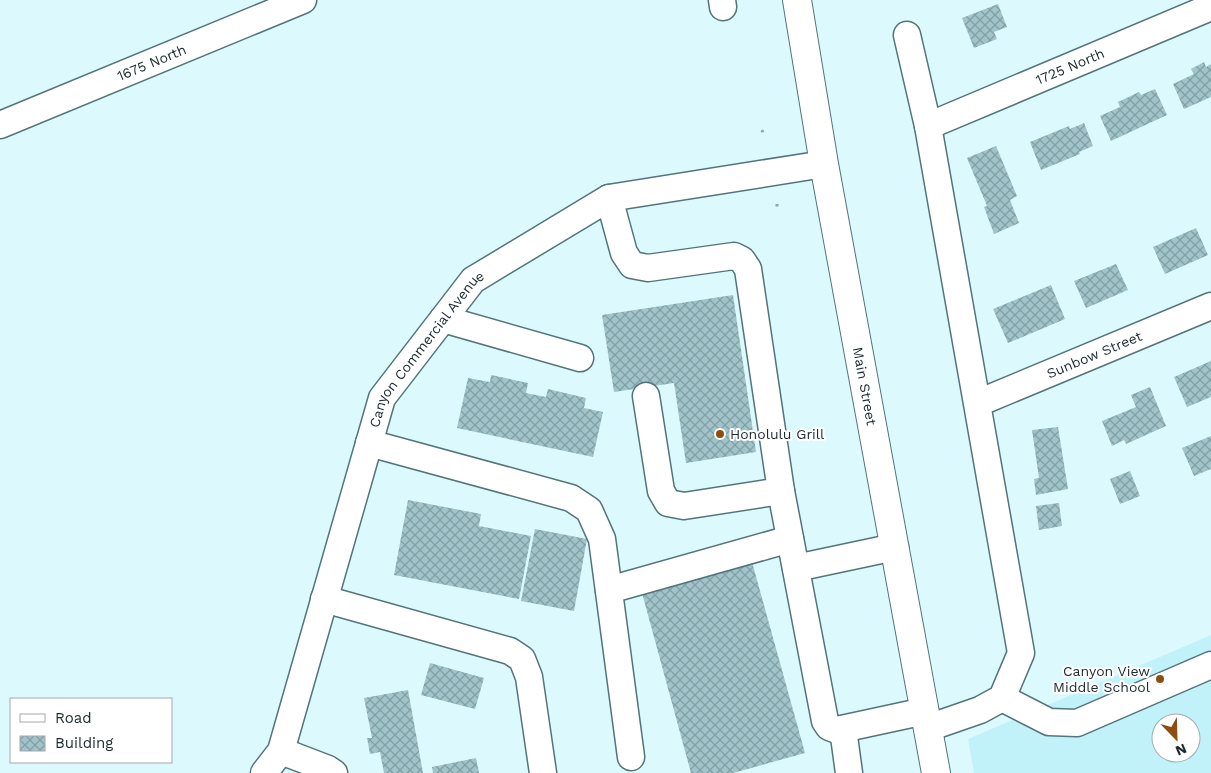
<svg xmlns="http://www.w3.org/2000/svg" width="1211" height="773" font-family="'Work Sans',sans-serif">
<defs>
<pattern id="building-cross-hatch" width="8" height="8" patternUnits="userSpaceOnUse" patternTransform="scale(1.25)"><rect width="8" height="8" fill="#a0c4ca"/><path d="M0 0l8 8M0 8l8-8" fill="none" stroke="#829fa4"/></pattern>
</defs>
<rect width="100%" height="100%" fill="#dcfafe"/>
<!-- built -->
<path fill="#c2f2f9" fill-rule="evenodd" d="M1211,635V773H974L968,739ZM1161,723H1191V753H1161Z"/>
<!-- building -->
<path fill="url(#building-cross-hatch)" d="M998,4L1007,27L994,32L997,39L974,48L962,18Z
M1204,62L1206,67L1211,64V97L1184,109L1173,84L1194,74L1191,69Z
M1155,89L1167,115L1111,141L1100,116L1120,107L1118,102L1139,92L1141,95Z
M1084,123L1093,146L1079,152L1080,154L1041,170L1030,142L1069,126L1070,129Z
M996,146L1017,196L1010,200L1019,223L994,234L984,207L987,206L967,158Z
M1196,228L1208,255L1165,274L1153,247Z
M1116,264L1128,290L1086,308L1074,281Z
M1051,285L1065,319L1008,343L993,309Z
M733,295L756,452L686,463L674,383L614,392L602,315Z
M1211,361V397L1187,407L1174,377Z
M491,375L528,383L526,393L546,397L548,389L586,398L584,408L603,412L593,457L457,428L468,378L490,382Z
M1150,387L1166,426L1126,444L1124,440L1112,446L1102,421L1136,407L1131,395Z
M1058,427L1068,489L1036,495L1034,479L1039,478L1032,430Z
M1211,436V469L1194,476L1182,448Z
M1130,471L1140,496L1120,504L1110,479Z
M408,500L481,514L479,526L531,536L519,599L394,575Z
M1059,503L1062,526L1039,530L1036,506Z
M535,529L587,539L574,611L521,601Z
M752,562L805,753L733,773H691L642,593Z
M430,663L484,678L475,709L421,695Z
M408,690L423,773H384L380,752L370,754L367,738H372L364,698Z
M476,758L479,773H433L432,767Z"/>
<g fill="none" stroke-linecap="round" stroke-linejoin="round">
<defs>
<g id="minor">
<path d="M722,0L723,7"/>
<path d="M907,35L928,126L1021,653L1002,698L980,710L928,728"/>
<path id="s1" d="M0,125L303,0"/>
<path id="s2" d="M928,126L1211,7"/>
<path d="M609,198L624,253L632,265L648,268L734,256L742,260L748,269L781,491L684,506L668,503L661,491L646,396"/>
<path d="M443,319L580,358"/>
<path id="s3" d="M978,403L1211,306"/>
<path d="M369,443L571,498L589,510L602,539L631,757"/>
<path d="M781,491L825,721L829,727L837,730L925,711"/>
<path d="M796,568L895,547"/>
<path d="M609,590L790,539"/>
<path d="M324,599L510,651L522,659L529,677L543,773"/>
<path d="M1002,698L1049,722L1077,723L1211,665"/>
<path d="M843,729L849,773"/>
<path d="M281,751L328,769L334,773"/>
<path id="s4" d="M264,773L281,751L382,398L473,280L609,198L824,164"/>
</g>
<g id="major">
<path id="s5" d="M797,0L824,164L936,773"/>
</g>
</defs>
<!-- minor casing -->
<use href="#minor" stroke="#53747a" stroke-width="29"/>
<!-- major casing -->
<use href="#major" stroke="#53747a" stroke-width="30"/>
<!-- path -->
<path stroke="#8fa6aa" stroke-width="3" stroke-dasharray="2.5 2.5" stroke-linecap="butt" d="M762,130L763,133
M777,204V208"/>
<!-- minor -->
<use href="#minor" stroke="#fff" stroke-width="26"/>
<!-- major -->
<use href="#major" stroke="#fff" stroke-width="28"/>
</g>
<!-- markers -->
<g fill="#8c4e11" stroke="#fff" stroke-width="2">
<circle cx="720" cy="434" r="5"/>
<circle cx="1160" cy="679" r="5"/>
</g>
<g text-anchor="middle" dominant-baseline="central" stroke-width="4" stroke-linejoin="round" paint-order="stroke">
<!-- street labels -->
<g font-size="14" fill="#1c2a2d" stroke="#fff">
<text stroke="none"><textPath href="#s1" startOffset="164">1675 North</textPath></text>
<text stroke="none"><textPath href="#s2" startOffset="154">1725 North</textPath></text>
<text stroke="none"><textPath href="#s4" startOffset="460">Canyon Commercial Avenue</textPath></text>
<text stroke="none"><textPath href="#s3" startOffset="126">Sunbow Street</textPath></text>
<text stroke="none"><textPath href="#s5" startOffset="392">Main Street</textPath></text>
</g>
<!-- poi labels -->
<g font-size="14" fill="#1c2a2d" stroke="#fff" text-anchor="start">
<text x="730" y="434">Honolulu Grill</text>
<text x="1150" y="671" text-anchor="end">Canyon View<tspan x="1150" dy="16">Middle School</tspan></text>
</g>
</g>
<!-- legend -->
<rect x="10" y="698" width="162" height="65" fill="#ffffff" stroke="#a4aaab"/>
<rect x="20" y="714" width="25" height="8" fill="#ffffff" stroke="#a4aaab"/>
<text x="55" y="723" font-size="15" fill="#1c2a2d">Road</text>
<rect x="20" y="736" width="25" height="15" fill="url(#building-cross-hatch)" stroke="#a4aaab"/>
<text x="55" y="748" font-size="15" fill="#1c2a2d">Building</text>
<!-- north arrow -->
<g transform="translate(1176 738) rotate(157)"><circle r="24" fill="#ffffff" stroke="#a4aaab"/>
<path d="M0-4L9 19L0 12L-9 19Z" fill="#8c4e11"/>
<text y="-8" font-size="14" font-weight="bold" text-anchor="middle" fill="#1c2a2d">N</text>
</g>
</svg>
